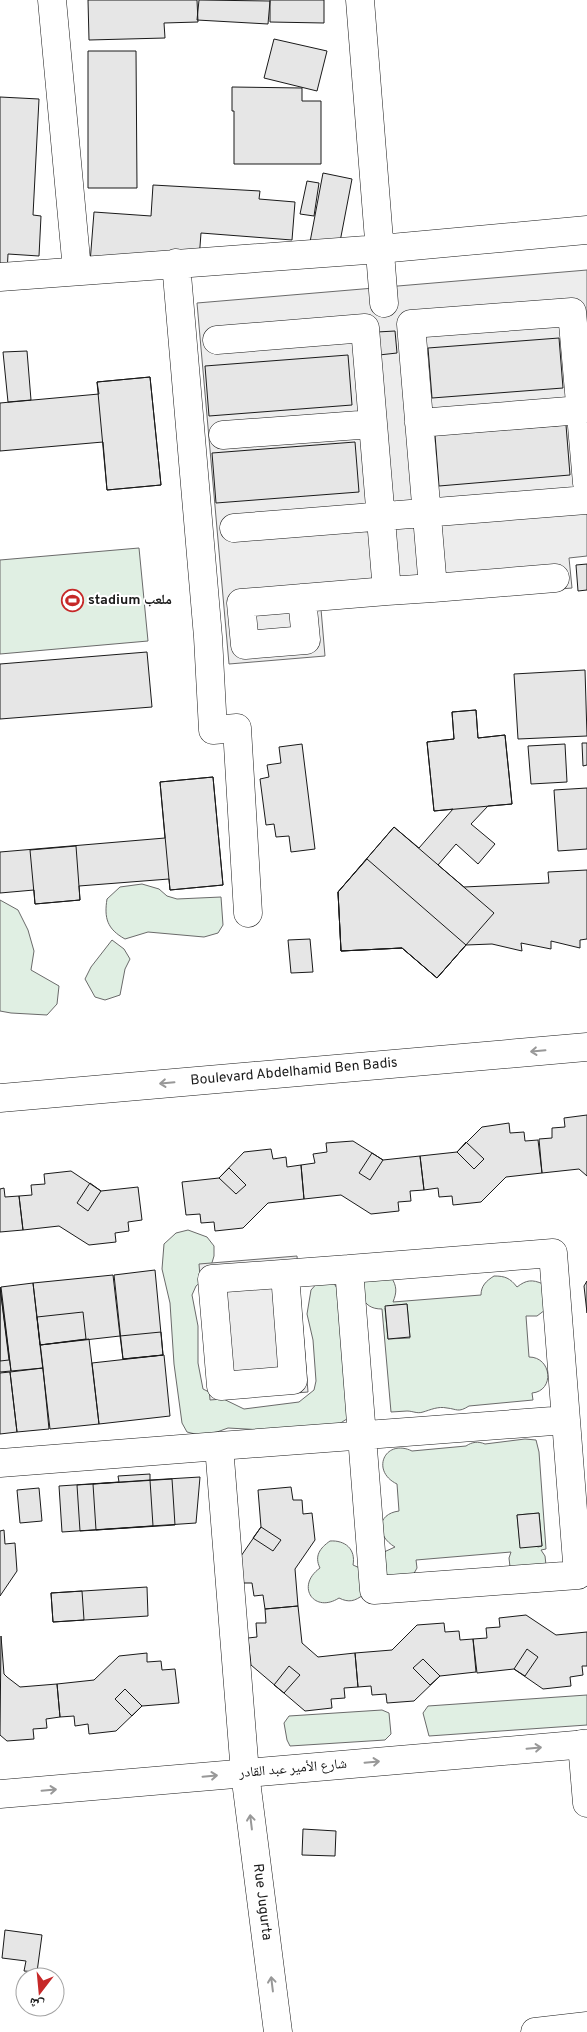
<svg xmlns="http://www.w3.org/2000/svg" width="587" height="2032" font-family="Overpass,'Noto Naskh Arabic',sans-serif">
<rect width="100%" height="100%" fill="#fff"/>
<!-- green -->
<path fill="#e0efe3" stroke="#6a6a6a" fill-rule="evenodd" d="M139,548L148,641L0,654V560Z
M142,884L159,889L167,896L177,899L221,897L223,925L218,933L204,937L148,932L125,939C107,929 104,918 107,899L120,887Z
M0,900L18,910L28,930L34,951L31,970L59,986L57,1004L47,1015L11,1013L0,1011Z
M112,940L124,949L130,959L125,969L120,995L105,1000L95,997L85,979L91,967Z
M188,1230L207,1237L214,1246V1256L208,1276L196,1286L192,1295L198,1326V1363L203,1389L244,1409L299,1402L314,1390L316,1381L313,1340L307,1314L311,1290L319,1281L333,1282L344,1299L353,1415L339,1424L264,1430L228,1428L217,1432L199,1435L187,1432L182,1423L174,1364L170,1303L162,1269L164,1244L176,1233Z
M494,1276C505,1276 510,1278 517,1287C526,1280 532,1279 543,1284L545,1310L537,1316H526L529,1357C552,1357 555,1391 532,1393L533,1400L469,1406C458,1413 457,1409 447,1408C438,1406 430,1410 423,1412C417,1414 413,1411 407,1411C402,1411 396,1412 391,1412L382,1309C371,1309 366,1305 361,1296L364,1279L391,1277C397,1286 397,1292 393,1302L481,1295C481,1286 486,1281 494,1276ZM407,1304L410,1338L388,1339L385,1308L387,1306Z
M525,1439L536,1440L539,1452L546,1549L541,1550L545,1556L546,1565L510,1567L509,1558L511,1552L416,1560L417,1568L412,1577L386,1579L384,1552L395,1547C376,1536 376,1514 399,1511L397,1484C370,1471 385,1438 412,1451L466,1446C472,1442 478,1441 485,1444ZM539,1513L542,1546L538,1547L531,1543L520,1544L517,1515Z
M330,1541C345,1540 356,1549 353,1565L362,1569L363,1595C355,1601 349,1603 339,1598C314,1614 295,1586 320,1568C314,1556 320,1548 330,1541Z
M587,1695V1725L429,1736L423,1713L428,1706Z
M382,1710L389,1713L391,1734L385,1740L290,1746L287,1740L284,1723L289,1716Z"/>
<!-- parking -->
<path fill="#ededed" stroke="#6a6a6a" d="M587,270V556L569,558L572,588L321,609L325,656L229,664L197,303Z
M297,1256L308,1392L210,1400L199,1264Z"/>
<!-- building -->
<path fill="#e6e6e6" stroke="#1a1a1a" d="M88,0H197L198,22L164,23L165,38L89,40Z
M199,0L270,1L268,24L197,20Z
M270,0H324V23L270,22Z
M274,39L327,51L317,91L264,78Z
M88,51H136L137,188H88Z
M232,87L302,88V101H321V164H234V111H232Z
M0,97L39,99L33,215L41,216L39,256L8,254L7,274H0Z
M323,173L352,179L339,247L310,242Z
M307,181L319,183L314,216L300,214Z
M153,185L260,191L259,199L295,202L292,240L201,233L199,260L90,263L94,212L151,216Z
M395,331L397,353L379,355L377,332Z
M559,338L563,388L432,398L428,348Z
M27,351L31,400L8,402L3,352Z
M348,355L352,405L209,416L205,366Z
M150,377L161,485L107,490L97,382Z
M150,377L161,485L107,490L103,442L0,451V403L99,394L97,382Z
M566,425L570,475L439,486L435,435Z
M355,442L359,492L216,503L212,453Z
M587,564V590L578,591L576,565Z
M147,652L152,707L0,719V664Z
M585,670L587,736L518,739L514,674Z
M476,710L478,738L505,735L512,804L434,811L427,742L454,739L452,712Z
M476,710L478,738L505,735L512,804L488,806L471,824L495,844L478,864L456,844L438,865L464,887L549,883L548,872L587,870V939L580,940V948L551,941V949L521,943L522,951L492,944L466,945L437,978L402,948L341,951L338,892L394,827L419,848L453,809L434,811L427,742L454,739L452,712Z
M582,743H587V765L583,766Z
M302,744L315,849L291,852L289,836L276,837L274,824L266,825L260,779L269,777L267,765L281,763L279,747Z
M565,744L567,782L531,784L528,746Z
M213,777L223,885L170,890L160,782Z
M213,777L223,885L170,890L169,879L79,886L80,900L35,904L34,890L0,893V852L165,838L160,782Z
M587,788V849L558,851L554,790Z
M394,827L494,913L437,978L402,948L341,951L338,892Z
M76,846L80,900L35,904L30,850Z
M367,859L466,945L437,978L402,948L341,951L338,892Z
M310,939L313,972L291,973L288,940Z
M587,1115V1176L579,1169L542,1173L539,1139L552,1138V1128L565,1127L564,1118Z
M509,1123L510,1133L524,1132L525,1141L538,1140L542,1173L506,1177L481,1202L453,1205L452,1196L439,1197L438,1188L424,1190L420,1156L457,1152L482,1127Z
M353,1141L383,1160L420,1156L424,1190L410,1191L411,1201L398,1202L399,1211L371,1214L341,1195L304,1199L301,1165L315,1163L313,1154L327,1152L326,1143Z
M466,1142L484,1159L474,1169L457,1152Z
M271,1149L273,1159L286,1157L287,1167L301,1165L304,1199L268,1203L243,1228L215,1231L214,1222L201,1223L200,1214L186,1215L182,1182L219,1178L244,1152Z
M372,1153L383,1160L370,1180L359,1173Z
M229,1168L246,1185L236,1194L219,1178Z
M71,1171L101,1191L138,1187L142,1220L128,1222L129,1231L115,1233L116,1242L89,1245L59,1226L23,1230L19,1196L32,1195L31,1185L45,1184L44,1174Z
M90,1183L101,1191L88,1211L77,1203Z
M4,1188L5,1197L19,1196L23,1230L0,1232V1189Z
M155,1270L163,1355L123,1359L114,1275Z
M113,1275L120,1336L40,1345L33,1283Z
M587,1281V1313L584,1286Z
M33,1283L43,1368L11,1371L1,1287Z
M0,1287L9,1360L0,1361Z
M0,1287L11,1371L0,1372Z
M407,1304L410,1337L388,1339L385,1306Z
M83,1312L86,1339L40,1345L37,1317Z
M161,1332L163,1355L123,1359L120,1336Z
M89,1339L99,1424L50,1429L40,1345Z
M164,1355L170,1416L99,1424L92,1363Z
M43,1368L49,1429L17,1432L10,1372Z
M10,1372L17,1432L0,1434V1373Z
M150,1474V1480L200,1477L196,1523L62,1532L59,1486L119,1482L118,1476Z
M172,1479L175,1525L80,1531L77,1485Z
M150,1480L153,1526L96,1530L93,1484Z
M291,1487L293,1500H302L303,1514L312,1513L315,1540L295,1569L298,1606L265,1609L263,1595L254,1596L252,1583H243L241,1556L261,1527L258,1490Z
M39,1488L42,1521L20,1523L17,1490Z
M539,1513L542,1546L520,1548L517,1515Z
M261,1527L281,1540L273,1551L253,1538Z
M4,1530L5,1544L15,1543L17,1571L0,1596V1531Z
M147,1587L148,1616L53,1622L51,1593Z
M82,1591L84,1620L53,1622L51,1593Z
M298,1606L302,1643L318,1657L355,1653L358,1687L344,1688L345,1698L331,1699L332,1708L305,1711L251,1665L248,1638L257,1637L256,1623H266L265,1609Z
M526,1615L556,1635L587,1632V1666H582L583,1675L570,1677L571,1686L543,1689L514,1669L477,1673L473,1639L487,1638L486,1628L500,1627L499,1618Z
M444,1623L445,1632L459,1631L460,1640L473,1639L476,1672L440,1676L414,1701L387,1703L386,1694L372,1695L371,1686L358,1687L355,1653L392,1650L417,1625Z
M1,1636L4,1674L7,1677L20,1687L57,1684L60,1717L46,1719L47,1728L33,1729L34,1739L7,1741L0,1735Z
M527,1649L538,1657L525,1676L514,1669Z
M147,1653V1662L161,1661L162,1670L175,1669L179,1703L142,1706L116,1731L89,1734L88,1724L75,1726L74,1716L60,1717L57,1684L94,1680L119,1656Z
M423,1659L440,1676L430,1685L413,1668Z
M289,1666L300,1675L284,1693L274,1685Z
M125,1689L142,1706L132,1716L115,1699Z
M303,1829L336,1831L335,1856L302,1855Z
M5,1930L42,1935L37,1972L24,1971L26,1961L2,1958Z"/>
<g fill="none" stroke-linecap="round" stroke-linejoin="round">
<defs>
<path id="minor" d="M52,0L77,270
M360,0L384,303
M176,263L208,637L213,730L237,728L248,913
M0,277L380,249L587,230
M217,340L365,328L387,591L433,588L411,324L572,312L587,483
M419,423L581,410
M223,435L373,424
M234,528L587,500
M433,588L555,578
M302,598L306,640L245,645L241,603L387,591
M553,1253L578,1575L374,1590L349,1269Z
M285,1274L293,1380L221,1386L212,1279L349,1269
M219,1446L566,1420
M0,1463L219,1446L245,1773L278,2032
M582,1744L587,1803
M535,2032L587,2026"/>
<path id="tertiary" d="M0,1794L587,1744"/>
<path id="secondary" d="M0,1098L587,1047"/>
</defs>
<!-- minor casing -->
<use href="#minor" stroke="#1a1a1a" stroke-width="29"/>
<!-- tertiary casing -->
<use href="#tertiary" stroke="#1a1a1a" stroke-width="29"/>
<!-- secondary casing -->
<use href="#secondary" stroke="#1a1a1a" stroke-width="29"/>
<!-- minor -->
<use href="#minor" stroke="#fff" stroke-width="28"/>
<!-- tertiary -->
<use href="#tertiary" stroke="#fff" stroke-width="28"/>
<!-- secondary -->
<use href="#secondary" stroke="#fff" stroke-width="28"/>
</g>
<!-- one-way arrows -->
<defs><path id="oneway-shaft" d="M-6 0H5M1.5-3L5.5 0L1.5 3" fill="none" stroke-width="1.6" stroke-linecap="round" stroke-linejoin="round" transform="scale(1.25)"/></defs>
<g stroke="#989898">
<use href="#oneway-shaft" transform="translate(538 1051) rotate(175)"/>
<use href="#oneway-shaft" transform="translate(167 1083) rotate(175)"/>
<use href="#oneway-shaft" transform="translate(534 1748) rotate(-5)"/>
<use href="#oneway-shaft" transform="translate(372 1762) rotate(-5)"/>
<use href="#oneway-shaft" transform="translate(210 1776) rotate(-5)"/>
<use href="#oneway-shaft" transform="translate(49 1790) rotate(-5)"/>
<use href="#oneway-shaft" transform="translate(251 1822) rotate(-97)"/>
<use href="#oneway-shaft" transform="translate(272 1984) rotate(-97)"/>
</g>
<!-- icons -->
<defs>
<symbol id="stadium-ring" viewBox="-11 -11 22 22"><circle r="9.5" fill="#fff" stroke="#c62828" stroke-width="1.5"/><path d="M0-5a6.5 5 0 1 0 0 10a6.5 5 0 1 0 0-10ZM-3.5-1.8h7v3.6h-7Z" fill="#c62828"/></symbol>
</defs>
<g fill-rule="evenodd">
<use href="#stadium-ring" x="60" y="588" width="25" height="25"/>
</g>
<g text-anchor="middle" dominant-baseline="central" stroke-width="4" stroke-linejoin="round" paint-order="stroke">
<!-- poi labels -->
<g font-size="14" font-weight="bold" fill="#1a1a1a" stroke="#fff" text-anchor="start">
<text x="88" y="600">stadium ملعب</text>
</g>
<!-- street labels -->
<g font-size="14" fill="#1a1a1a" stroke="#fff">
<text transform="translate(294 1072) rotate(-5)">Boulevard Abdelhamid Ben Badis</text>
<text transform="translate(293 1769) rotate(-5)">شارع الأمير عبد القادر</text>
<text transform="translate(262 1902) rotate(83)">Rue Jugurta</text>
</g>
</g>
<!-- north arrow -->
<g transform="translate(40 1992) rotate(196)"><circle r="24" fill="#ffffff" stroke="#a3a3a3"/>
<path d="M0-4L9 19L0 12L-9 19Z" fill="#c62828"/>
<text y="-8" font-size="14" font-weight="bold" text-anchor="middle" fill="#1a1a1a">ش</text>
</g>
</svg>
